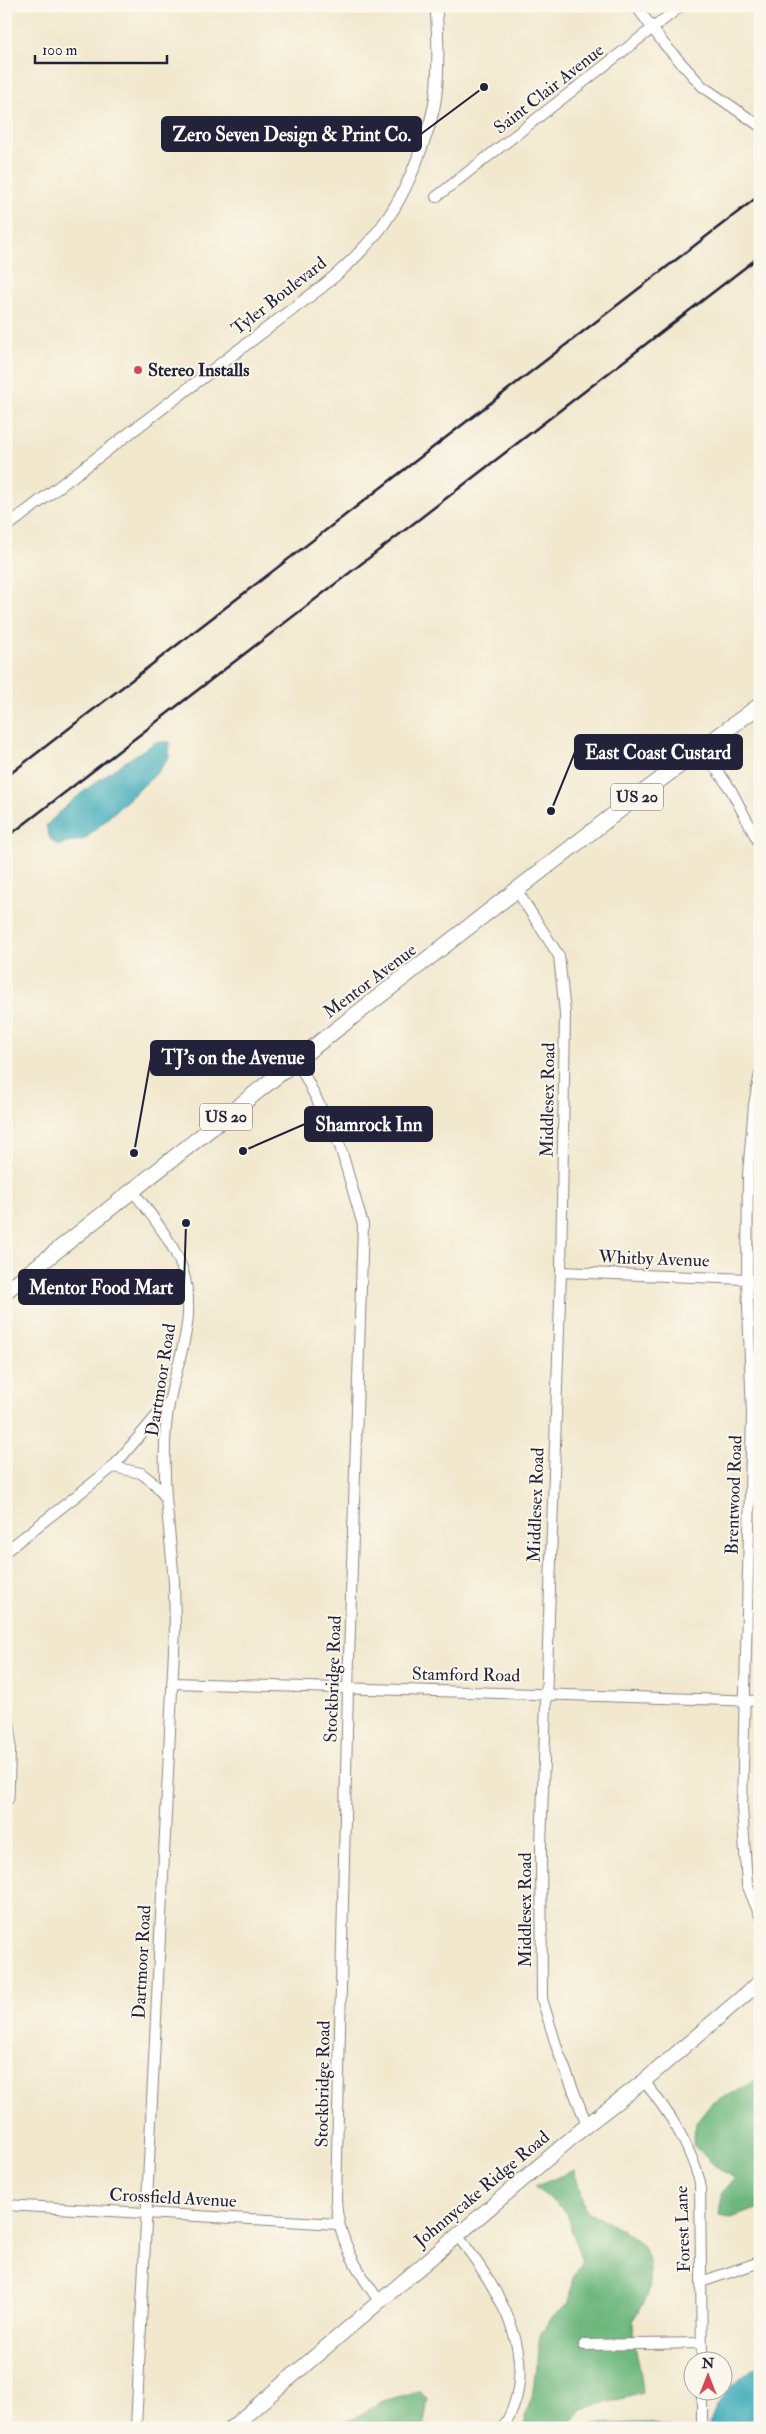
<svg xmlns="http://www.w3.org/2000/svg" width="766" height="2434" font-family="'IM FELL Double Pica',serif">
<rect width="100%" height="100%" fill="#fbf7ec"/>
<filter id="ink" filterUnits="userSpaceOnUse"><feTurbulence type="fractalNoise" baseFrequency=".02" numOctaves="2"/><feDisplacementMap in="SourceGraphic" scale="10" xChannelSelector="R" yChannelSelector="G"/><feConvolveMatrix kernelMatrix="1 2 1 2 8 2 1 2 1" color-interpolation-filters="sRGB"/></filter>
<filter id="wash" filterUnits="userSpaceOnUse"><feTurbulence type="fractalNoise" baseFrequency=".0096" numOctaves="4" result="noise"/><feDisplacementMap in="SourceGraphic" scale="20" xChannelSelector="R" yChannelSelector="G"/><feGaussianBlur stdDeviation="1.12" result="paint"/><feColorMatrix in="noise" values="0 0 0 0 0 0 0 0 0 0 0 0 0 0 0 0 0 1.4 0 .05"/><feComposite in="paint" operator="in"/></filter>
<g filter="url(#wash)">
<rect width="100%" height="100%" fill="#f1e8ce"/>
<!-- forest -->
<path fill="#6eb87e" stroke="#486d5c" d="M760,2079V2208L730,2218L719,2216L722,2193L735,2178L721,2171L693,2145L696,2123L712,2103Z
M574,2170L586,2212C625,2231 660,2240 648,2293C646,2304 633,2314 633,2324C633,2347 642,2370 643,2393L582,2409L567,2428H525L524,2417L532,2398L540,2335L553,2316L570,2302L572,2280L582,2263L567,2213L535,2187Z
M419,2391L428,2399L423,2428H326L355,2418L383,2401Z"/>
<!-- water -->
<path fill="#3baab9" stroke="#2e667a" d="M156,742H170L169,757L157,773L85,839L58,845L50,839L46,826C77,792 118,766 156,742Z
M760,2365V2419L747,2428H709C715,2400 736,2379 760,2365Z
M648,2423L673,2428H588L595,2424Z"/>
</g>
<g filter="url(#ink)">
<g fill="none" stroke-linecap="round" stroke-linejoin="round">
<defs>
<path id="minor" d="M636,6L664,44L702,86L760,126
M436,197L681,6
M702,749L731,790L760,845
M517,891L559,956L565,1013L561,1272L541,1846L542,1999L558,2051L587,2125
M297,1060L340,1146L363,1225L348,1689L336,2199C337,2238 358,2272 380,2302
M760,1073L754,1105L748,1174L747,1279L752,1415L742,1807L747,1884L760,1916
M133,1191C151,1215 172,1240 182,1268C198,1318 179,1353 170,1399C163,1431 164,1466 166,1498
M561,1272L747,1279
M113,1467L141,1473L155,1484L166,1498L174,1581L175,1629L136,2428
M6,1551L113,1467L170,1400
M172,1683L760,1701
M644,2081C670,2114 688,2141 700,2182L702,2362
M6,2205L338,2224
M457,2235C499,2289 545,2361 503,2428
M701,2282L760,2262
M584,2345L701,2343
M702,2392V2428"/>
<path id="tertiary" d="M6,527L323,286C373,245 400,210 421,149C428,131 434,113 436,94C439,65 438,35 436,6"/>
<path id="secondary" d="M231,2428L587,2125L644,2081L760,1982"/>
<path id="primary" d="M6,1291L297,1060L621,809L760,705
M6,1719L8,1733L6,1798"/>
</defs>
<!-- minor casing -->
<use href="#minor" stroke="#8a8584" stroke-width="12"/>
<!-- tertiary casing -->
<use href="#tertiary" stroke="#8a8584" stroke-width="13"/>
<!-- secondary casing -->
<use href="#secondary" stroke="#8a8584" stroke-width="16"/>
<!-- primary casing -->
<use href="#primary" stroke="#8a8584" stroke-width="17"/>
<!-- minor -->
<use href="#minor" stroke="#fff" stroke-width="10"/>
<!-- tertiary -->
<use href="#tertiary" stroke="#fff" stroke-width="11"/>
<!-- secondary -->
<use href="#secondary" stroke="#fff" stroke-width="14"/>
<!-- primary -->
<use href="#primary" stroke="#fff" stroke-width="15"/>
<!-- rail -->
<path stroke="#22223b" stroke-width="2.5" d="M6,777L760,195
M6,838L760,256"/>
</g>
</g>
<!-- markers -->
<circle fill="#d1495b" stroke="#fbf7ec" stroke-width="2" cx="138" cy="370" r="5"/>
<g text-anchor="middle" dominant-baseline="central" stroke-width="4" stroke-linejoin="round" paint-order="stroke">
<!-- shield labels -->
<g fill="#fbf7ec" stroke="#636270" stroke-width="1">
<rect x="611" y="783.5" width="52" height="27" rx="4"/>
<rect x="200" y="1103.5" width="52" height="27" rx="4"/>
</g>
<g font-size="16" font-weight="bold" fill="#22223b">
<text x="637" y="797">US 20</text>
<text x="226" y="1117">US 20</text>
</g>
<!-- street labels -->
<g font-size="18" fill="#22223b" stroke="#fbf7ec">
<text transform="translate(549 89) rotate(-38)">Saint Clair Avenue</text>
<text transform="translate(279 296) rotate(-38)">Tyler Boulevard</text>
<text transform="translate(370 981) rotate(-37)">Mentor Avenue</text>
<text transform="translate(548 1100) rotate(-89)">Middlesex Road</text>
<text transform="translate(654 1259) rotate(2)">Whitby Avenue</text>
<text transform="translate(161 1380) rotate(-81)">Dartmoor Road</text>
<text transform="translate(734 1495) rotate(-88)">Brentwood Road</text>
<text transform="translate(536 1505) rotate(-88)">Middlesex Road</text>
<text transform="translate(466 1675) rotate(1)">Stamford Road</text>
<text transform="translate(333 1679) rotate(-88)">Stockbridge Road</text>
<text transform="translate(525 1910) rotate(-90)">Middlesex Road</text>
<text transform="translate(142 1962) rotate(-87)">Dartmoor Road</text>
<text transform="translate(323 2084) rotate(-89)">Stockbridge Road</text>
<text transform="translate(482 2189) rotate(-40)">Johnnycake Ridge Road</text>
<text transform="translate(173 2198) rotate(3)">Crossfield Avenue</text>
<text transform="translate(683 2229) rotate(-92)">Forest Lane</text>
</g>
<!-- poi labels -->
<g font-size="18" font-weight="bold" fill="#22223b" stroke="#fbf7ec" text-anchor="start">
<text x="148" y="370">Stereo Installs</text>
</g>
</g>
<!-- callouts -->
<path fill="none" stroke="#22223b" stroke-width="2" d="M484 87L421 134M551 811L575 752M134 1153L151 1058M243 1151L305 1124M186 1223L184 1287"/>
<g fill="#22223b" stroke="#fbf7ec" stroke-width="2">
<circle cx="484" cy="87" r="5"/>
<circle cx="551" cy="811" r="5"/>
<circle cx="134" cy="1153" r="5"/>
<circle cx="243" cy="1151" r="5"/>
<circle cx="186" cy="1223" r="5"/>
</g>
<g fill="#22223b" stroke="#22223b" stroke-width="2">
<rect x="162" y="117" width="259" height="34" rx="5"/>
<rect x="575" y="735" width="167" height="34" rx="5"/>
<rect x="151" y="1041" width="163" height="34" rx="5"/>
<rect x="305" y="1107" width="127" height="34" rx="5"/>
<rect x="19" y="1270" width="165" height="34" rx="5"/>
</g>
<g font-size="19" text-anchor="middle" font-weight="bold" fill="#fff">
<text x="292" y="141">Zero Seven Design &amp; Print Co.</text>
<text x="658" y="759">East Coast Custard</text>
<text x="233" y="1064">TJ’s on the Avenue</text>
<text x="369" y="1131">Shamrock Inn</text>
<text x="101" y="1294">Mentor Food Mart</text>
</g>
<!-- margin -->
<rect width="766" height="2434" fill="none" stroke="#fbf7ec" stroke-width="25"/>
<!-- north arrow -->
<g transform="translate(708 2376)"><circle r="24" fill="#fbf7ec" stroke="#a4a2a5"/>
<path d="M0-4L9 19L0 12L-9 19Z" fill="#d1495b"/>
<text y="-8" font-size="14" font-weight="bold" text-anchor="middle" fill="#22223b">N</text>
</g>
<!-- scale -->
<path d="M35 55v8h132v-8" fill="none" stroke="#22223b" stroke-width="2.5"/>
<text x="42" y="55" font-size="15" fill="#22223b" stroke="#fbf7ec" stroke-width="4" paint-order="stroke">100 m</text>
</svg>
